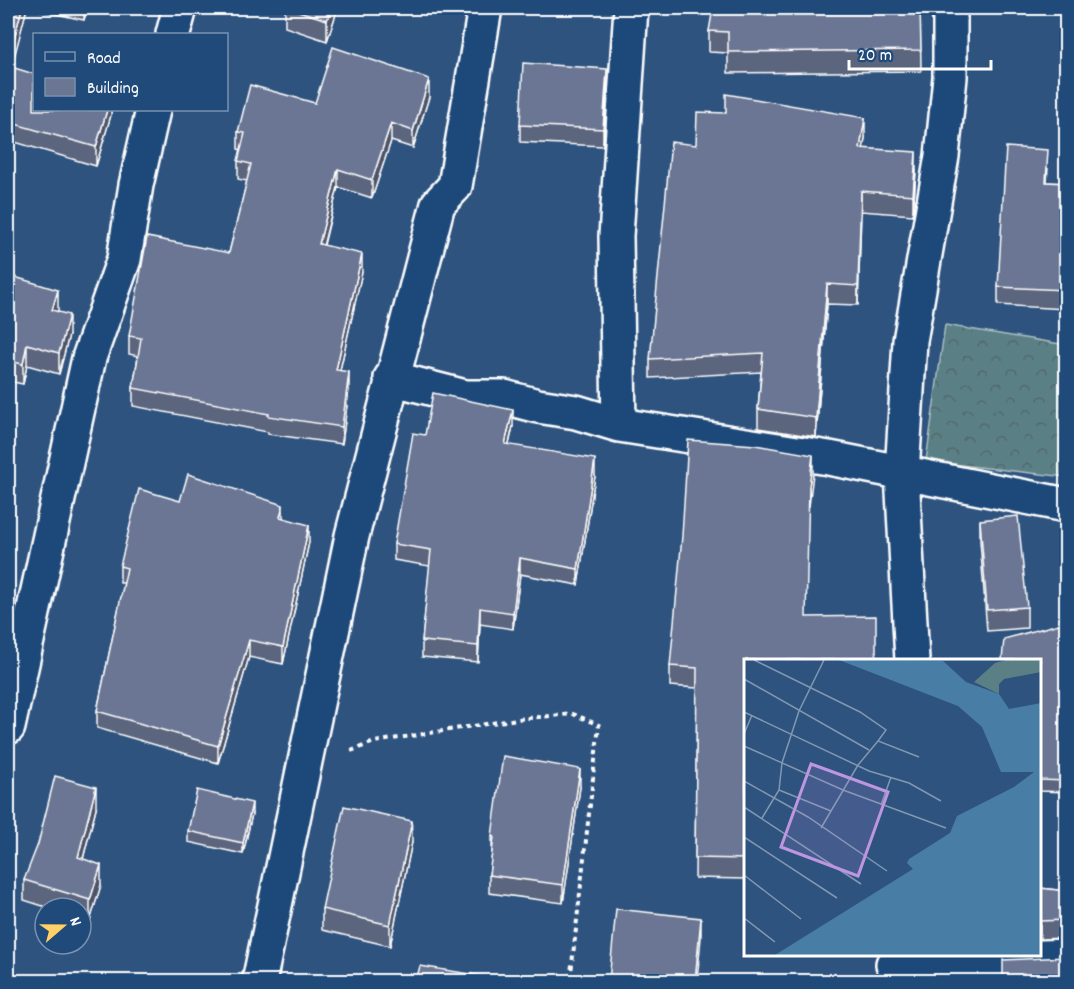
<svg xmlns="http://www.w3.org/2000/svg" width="1074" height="989" font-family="Dekko,sans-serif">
<defs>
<pattern id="forest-crowns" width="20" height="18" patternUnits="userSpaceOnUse" patternTransform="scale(1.5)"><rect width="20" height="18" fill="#5a8086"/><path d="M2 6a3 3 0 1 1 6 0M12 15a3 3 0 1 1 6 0" fill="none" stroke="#536669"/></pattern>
</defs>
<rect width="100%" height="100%" fill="#2e537f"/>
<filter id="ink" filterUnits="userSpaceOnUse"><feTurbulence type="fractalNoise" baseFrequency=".0167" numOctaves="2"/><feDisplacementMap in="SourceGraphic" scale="12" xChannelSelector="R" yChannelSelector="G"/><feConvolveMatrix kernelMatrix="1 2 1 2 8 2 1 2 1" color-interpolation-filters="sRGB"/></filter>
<g filter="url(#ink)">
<!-- forest -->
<path fill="url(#forest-crowns)" stroke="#acc0c2" stroke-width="1.5" d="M945,325L1066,345V477L926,461Z"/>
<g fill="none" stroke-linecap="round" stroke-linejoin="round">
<defs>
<path id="minor" d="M173,34L180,8
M391,378L465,397H504L538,406L576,412L619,425L829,458L1066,505
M619,425L616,236L631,8
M912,660L902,473L910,341L942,156L950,77V8
M8,727L89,358L124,259L136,185L153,110
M893,964L1066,956
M259,982L352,536L438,204L455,186L485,8"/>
</defs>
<!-- minor casing -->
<use href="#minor" stroke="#fff" stroke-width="38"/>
<!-- path -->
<path stroke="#fff" stroke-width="4" stroke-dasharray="4.5 4.5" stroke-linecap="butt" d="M351,751L374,742L517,719L573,714L599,725L570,982"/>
<!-- minor -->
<use href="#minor" stroke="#1f4a7a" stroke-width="33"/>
</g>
<!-- wall -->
<path fill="#5c657e" stroke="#fff" stroke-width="1.5" d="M8,8H27L11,67L111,110V115L96,166L8,140Z
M29,8H87L84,20Z
M285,8H338L327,41L285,27Z
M920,8L921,71L728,73V53L709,52V31L856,9Z
M607,86L603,146L520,142V125Z
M429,97L413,148L391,141L372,198L338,187L324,245L362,272L340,370L349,389L342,444L268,434V432L133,406V388L138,356L129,354V336L229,253L247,181L238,179V161L241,150L238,149V132L315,103Z
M865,138L863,148L916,171L913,215L861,211L858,305L827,304L816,437L758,428V409L761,372L650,378V359Z
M1048,168L1047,182L1066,183V309L998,305V287Z
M8,275L58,311L69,335L59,374L27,365L23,384L8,381Z
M513,426L509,445L595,476L578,585L520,574L513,629L480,624L478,662L422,657V641L430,566L394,560V544L425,435Z
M813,474L746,660V879L695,878L697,688L670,686V666Z
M180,501L283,518L309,542L283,664L249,657L218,763L97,728V711L124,583H120V566Z
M980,520L1027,607V628L987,631L980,541Z
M1066,622V792L1040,791V660Z
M580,787L563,903L489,893V875L492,854V836Z
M96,808L83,859L101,885L90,921L81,918V908H49L24,900V880Z
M252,814L243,854L188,842V831Z
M412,842L390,946L322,930V909Z
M1040,888L1066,891V938L1040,939Z"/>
<!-- shaded-wall -->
<path fill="#4b5367" stroke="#fff" stroke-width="1.5" d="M22,8H27L8,81V62Z
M84,8H87L84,20Z
M332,8H338L327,41V20Z
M607,69V86L603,146V129Z
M429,79V97L413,148V131Z
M107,110H111V115L96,166V147Z
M865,118V138L860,167V148Z
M391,123V141L372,198V180Z
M916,152V171L913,215V195Z
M338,169V187L319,262V244Z
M861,191V211L858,305V286Z
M362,254V272L336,388V370Z
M827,284V304L816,437V418Z
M58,290V310L52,330V310Z
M69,315V335L59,374V353Z
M27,344V365L23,384V364Z
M349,372V389L342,444V427Z
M513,410V426L505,460V444Z
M11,416V433L8,448V431Z
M813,455V474L809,507V487Z
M595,459V476L578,585V569Z
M283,505V521L280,517Z
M309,525V542L283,664V647Z
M520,558V574L513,629V613Z
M480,608V624L478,662V646Z
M249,640V657L218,763V746Z
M580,769V787L563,903V885Z
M96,787V808L78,878V857Z
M252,803V814L243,854V843Z
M412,821V842L390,946V925Z
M101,865V885L90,921V900Z
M701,918V938L697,981H695Z"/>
<!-- building -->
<path fill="#6b7693" stroke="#fff" stroke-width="1.5" d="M8,8H22L8,62Z
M289,8H332L327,20Z
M713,8H850L856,9V8H920L921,50L728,52V32L709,31Z
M333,47L429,79L413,131L391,123L372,180L338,169L319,244L362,254L336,370L349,372L342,427L268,416L269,414L133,388L141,338L129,336L147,237L229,253L251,164L238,161L245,133L238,132L250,85L315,103Z
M523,63L607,69L603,129L520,125Z
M8,66L34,74V110H107L96,147L8,122Z
M726,94L865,118L860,148L916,152L913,195L861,191L858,286L827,284L816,418L758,409L763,353L650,359L671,142L696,145L697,112L726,113Z
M1006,147L1048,150L1046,182L1066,183V290L998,287Z
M8,275L58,290L52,310L69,315L59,353L27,344L23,364L8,361Z
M433,393L513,410L505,444L595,459L578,569L520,558L513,613L480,608L478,646L422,641L431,550L394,544L413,433L425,435Z
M8,414L11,416L8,431Z
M688,440L755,445L813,455L809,487L806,617L876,616V660H746V859L695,858L697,668L670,666L682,536Z
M188,474L283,505L280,517L309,525L283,647L249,640L218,746L97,711L127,568L120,566L139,489L180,501Z
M1018,516L1027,607L987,610L980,520Z
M1066,622V781L1040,780V660H1002L1004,639Z
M503,756L580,769L563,885L489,875L494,837L492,836Z
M55,776L96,787L78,857L101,865L90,900L24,880L38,844Z
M197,790L252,803L243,843L188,831Z
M344,806L412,821L390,925L322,909Z
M1040,888L1066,891V920L1040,921Z
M616,909L701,918L695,981H609Z
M1066,957V981H1003V960Z
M420,966L513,981H416Z
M767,979L792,981H766Z"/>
</g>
<!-- overview -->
<g transform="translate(744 659)">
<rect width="297" height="297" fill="#2e537f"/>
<path d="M262,1H297V13L260,20L255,25V35L230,23L251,4Z" fill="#5a8086"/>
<path d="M95,1L199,2L222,23L255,35L265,50L297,44V296H31L169,210L163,204L165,200L206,174L213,157L270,128L290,113H257L238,68L214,47Z" fill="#487da6"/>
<path fill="none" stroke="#8298b2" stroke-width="1.5" d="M10,1L116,53L142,71L134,82L175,98M0,20L125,91M0,53L125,112L165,124L197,142M0,75L8,56M0,87L99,131L202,169M0,122L64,158L143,212M35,131L87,152M137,146L147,118M0,148L117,225M18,159L35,131L38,104L55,52L80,1M77,169L114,106L134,82M0,178L93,239M0,216L57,260M0,259L31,283"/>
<path fill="#bd96df" fill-opacity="0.15" stroke="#bd96df" stroke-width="3" d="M67,105L144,133L114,217L37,188Z"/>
<rect width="297" height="297" fill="none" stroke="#fff" stroke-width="3"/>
</g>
<!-- margin -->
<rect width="1074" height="989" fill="none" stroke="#1f4a7a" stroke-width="30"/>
<rect x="15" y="15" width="1044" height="959" fill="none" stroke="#fff" stroke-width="2" filter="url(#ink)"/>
<!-- legend -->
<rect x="33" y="33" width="195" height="78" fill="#1f4a7a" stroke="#7992af" stroke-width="1.5"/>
<rect x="45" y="52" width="30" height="9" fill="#1f4a7a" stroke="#7992af" stroke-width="1.5"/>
<text x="87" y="63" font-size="18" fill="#ffffff">Road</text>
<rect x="45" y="78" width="30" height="18" fill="#6b7693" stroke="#7992af" stroke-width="1.5"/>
<text x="87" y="93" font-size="18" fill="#ffffff">Building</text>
<!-- north arrow -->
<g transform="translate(63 926) rotate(70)"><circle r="28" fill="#1f4a7a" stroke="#7992af" stroke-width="1.5"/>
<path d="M0-4.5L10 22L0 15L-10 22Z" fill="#ffd166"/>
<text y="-9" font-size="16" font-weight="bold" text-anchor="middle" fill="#ffffff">N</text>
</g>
<!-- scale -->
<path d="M849 60v9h142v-9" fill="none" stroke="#ffffff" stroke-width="3"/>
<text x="858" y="60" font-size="18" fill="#ffffff" stroke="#1f4a7a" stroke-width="4.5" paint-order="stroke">20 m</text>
</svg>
